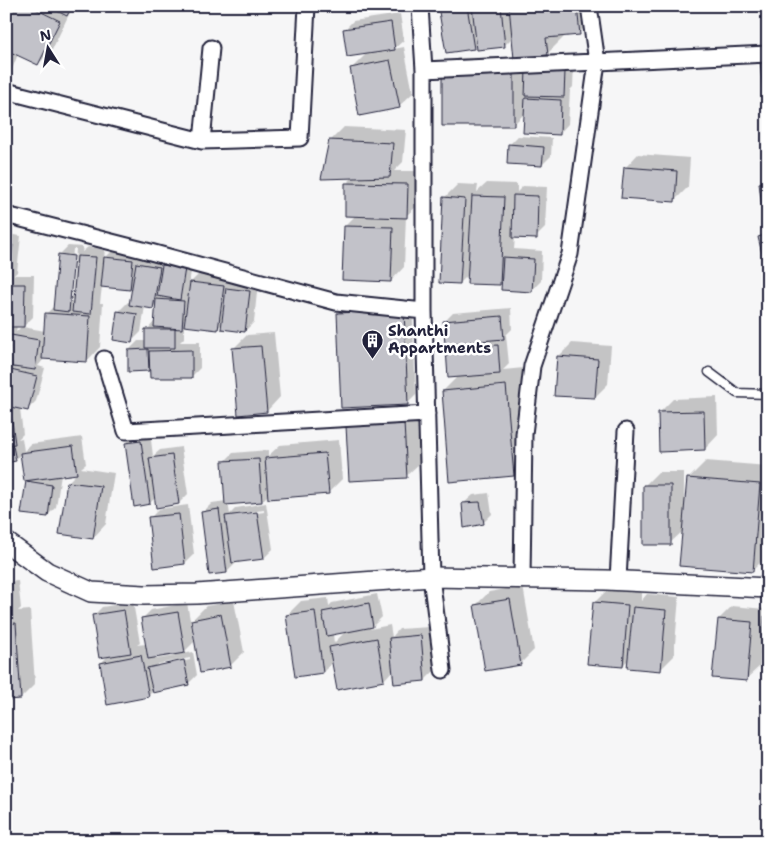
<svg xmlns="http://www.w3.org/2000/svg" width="774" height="847" font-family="'Shantell Sans',sans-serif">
<rect width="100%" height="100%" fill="#f6f6f7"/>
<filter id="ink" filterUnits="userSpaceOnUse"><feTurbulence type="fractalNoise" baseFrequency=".02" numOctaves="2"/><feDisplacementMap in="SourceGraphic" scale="10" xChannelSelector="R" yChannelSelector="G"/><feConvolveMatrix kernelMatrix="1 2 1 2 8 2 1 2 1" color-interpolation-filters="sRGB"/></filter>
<g filter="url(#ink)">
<!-- shadow -->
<path fill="#0003" fill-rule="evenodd" d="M7,6H75L71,10L52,50L38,64L18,54L11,72L6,77V8Z
M440,6H596L597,16L579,33L565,36L547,54L527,56V70L574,62L573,87L570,90L568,124L559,134L525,113L514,124L443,71L457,58L515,57L513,37L505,45L478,43L473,48Z
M400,14L404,40L394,49L404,47L413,93L399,106L351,69L367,53L344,30L353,21Z
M768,107V129L766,109Z
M344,127L406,130L403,162L394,171H421L420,203L406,216L404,267L391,281L345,226L356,215L347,183L354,176L330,141Z
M518,136L552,138L551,156L542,165L509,145Z
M638,154L690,158L688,187L674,201L625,168Z
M768,176V222L761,184Z
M487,183L517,184V192L523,186L547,187L545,228L536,237H515L514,249L542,251L541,281L532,290L503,280L499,284L469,274L460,283L444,198L458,184L478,185L477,192Z
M768,228V274L759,237Z
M6,234L21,236L17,272L14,275H34L33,317L23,327L45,331L46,314L55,305L59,255L68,246L83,247L82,252L88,247L105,249L104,259L115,248L142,251L141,260L146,255L193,259L189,284L200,273L232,277L231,284L236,279L258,282L254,322L245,331L223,323L217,329L184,324V338L180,342H200V368L191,377L151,370L129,371V350L138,341H147V330L155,321L157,303L153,307L145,306L141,332L132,341L114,339L119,311L128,302L131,303L134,285L129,289L102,286L100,303H103L100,347L87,361L44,358L43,360L38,366L45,368L36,401L27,410L20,408L23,434L18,439L22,438L24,451L31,444L82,437L86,464L81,468L114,473L106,524L93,538L61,533L68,482L77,473L61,475L56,507L47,516L27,482L30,479L22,453L15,460L6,462V406H11L6,404V368L9,365L11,345L6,349V284L9,281H6ZM73,249H76L72,301H69ZM17,326H22L16,332Z
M412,301L416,395L407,404L338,313L347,304Z
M511,308L512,329L506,335L509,364L503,370L524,368L531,457L513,475L443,391L458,376L447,350L454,342L444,322L453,313Z
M274,333L280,397L267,411L233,349L247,335Z
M572,343L611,346L608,384L595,397L558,357Z
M717,397L718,435L705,449L659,413L673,399Z
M417,410L420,463L406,476L348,426Z
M150,432L153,456L160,450L181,447L188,494L179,503L156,497L150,503L126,443L135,434Z
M339,440L342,479L328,493L269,494L262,501L228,503L230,514L236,508L266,503L273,549L264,558L236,562V563L227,572L203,512L212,503L226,501L224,462L233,453L268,450V456L280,445ZM264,510V512L235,516V514Z
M706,461L768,466V555L752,571L683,531L670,543L644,486L658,472H684V498H686L688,479Z
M489,493L492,514L483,523L463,504L473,495Z
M188,505L194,554L185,563L150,518L159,509Z
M18,581L21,608L18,611L30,610L35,684L21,698L6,699V582Z
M523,586L534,650L520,664L476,605L489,592Z
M608,589L641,592V601L647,594L679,597L674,656L660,670L629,659L622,666L594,603Z
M377,594L382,617L370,629L390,625L392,637L399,629L430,627L434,671L425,680L393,670L384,680L333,662L323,672L287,615L301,601L328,598L329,606L332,603ZM346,631L334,643L333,634Z
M234,601L244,652L230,666L192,620L206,606Z
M133,602L140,643L137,645L146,644L142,619L151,610L187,603L194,642L182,654L193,652L197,675L188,684L152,692L148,696L101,663L109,655L93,616L102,607ZM174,653L175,656L157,659V656ZM190,658V660L158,667V664Z
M732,606L765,609L764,618L768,614V654L761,653L760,666L746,679L719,619Z"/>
<!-- building -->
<path fill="#c2c2c9" stroke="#22223b" d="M6,6H29L60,21L38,65L6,50Z
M47,6H72L67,16Z
M438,6H467L474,49L446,53Z
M472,6H501L505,47L477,50Z
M509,6H577L580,35L546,38L548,55L514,59Z
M391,22L395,50L347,57L343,29Z
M768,59V95H763L760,60Z
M390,60L400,108L359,116L350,68Z
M514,70V126H442V71Z
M526,70L565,71L564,97L525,96Z
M525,98L561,100L560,135L523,133Z
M329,140L393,143L390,177L321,179Z
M508,144L544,147L542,166L507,164Z
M624,167L677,171L675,202L621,198Z
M768,182V224H764L759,183Z
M345,183L408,184L407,218L345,216Z
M513,195L538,196L537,239L512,238Z
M472,196L504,197L500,285L467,284Z
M443,197L465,199L460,284L439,283Z
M344,226L393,227L391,282L342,280Z
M768,234V279L758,237Z
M6,244L13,245L8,282H6Z
M58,254L74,256L69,312L53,310Z
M77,256L96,257L91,314L72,312Z
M104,257L133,260L130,290L101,287Z
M503,257L534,259L532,292L501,290Z
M136,263L160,267L153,309L129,305Z
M162,265L185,268L180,300L157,296Z
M190,282L224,286L218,330L184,326Z
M6,284H25L24,327H6Z
M226,288L250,291L245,332L221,329Z
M156,299L184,301L182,329L154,327Z
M404,310L408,405L341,408L337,313Z
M117,311L137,314L132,343L113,340Z
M45,313L90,316L87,362L42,359Z
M502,316L504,339L445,344L443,321Z
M145,329H175V348H145Z
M11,335L39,340L35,370L6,366Z
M498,345L500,374L448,378L446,349Z
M261,346L267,412L238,415L232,348Z
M148,349L149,371L128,372V350Z
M192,350V378H150L149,351Z
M557,356L598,359L595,398L554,396Z
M6,369L37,376L28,411L6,406Z
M506,385L514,476L449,482L442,391Z
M704,411L705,450L659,452L658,412Z
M11,413L15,444L6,445V414Z
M404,423L407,478L349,481L346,426Z
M141,441L150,504L134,507L125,443Z
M13,446L16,461L6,463V448Z
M73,446L77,474L24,481L20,453Z
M325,453L329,494L268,499L265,458Z
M172,455L179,504L156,508L149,458Z
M259,459L262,502L225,505L222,461Z
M687,478L760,484L753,572L679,566Z
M26,481L52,485L48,517L21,514Z
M67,482L101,486L93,539L59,534Z
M768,482V548L762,547Z
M643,485H671V545H643Z
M480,502L484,524L464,528L462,503Z
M219,509L227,573L209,575L201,512Z
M257,512L264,559L232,563L225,516Z
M179,514L185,564L154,568L148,517Z
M6,589H9L12,619H6Z
M510,599L521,665L485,671L474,605Z
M593,602L628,605L623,667L587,664Z
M369,603L373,627L327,636L322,612Z
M633,607L666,610L661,671L627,668Z
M124,610L131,653L99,658L92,615Z
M315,611L323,673L295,677L286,615Z
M178,612L185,653L148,659L141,618Z
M221,614L231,667L200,673L191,620Z
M764,616L768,617V655H761Z
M718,619L752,622L747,681L712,678Z
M16,623L21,699L6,700V624Z
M421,635L425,681L394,684L389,638Z
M377,638L384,681L337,690L329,647Z
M141,655L149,697L107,705L100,663Z
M184,660L189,685L153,693L147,668Z"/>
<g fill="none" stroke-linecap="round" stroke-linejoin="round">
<defs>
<path id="service" d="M709,372L737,393L768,394"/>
<path id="minor" d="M420,6L424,70V311L431,577L443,670
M424,70L768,54
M6,91L202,141L211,48
M202,141L300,138L307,6
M6,215L143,250L336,302L424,311
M104,359L126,431L427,414
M522,578L524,434L532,366L570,254L597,62L589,6
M618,580L626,431"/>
<path id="tertiary" d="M6,542L47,572L91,592L144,595L197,594L431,577L606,580L768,588"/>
</defs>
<!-- service casing -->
<use href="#service" stroke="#22223b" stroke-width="11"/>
<!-- minor casing -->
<use href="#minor" stroke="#22223b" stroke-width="19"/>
<!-- tertiary casing -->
<use href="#tertiary" stroke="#22223b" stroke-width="22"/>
<!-- service -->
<use href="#service" stroke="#fff" stroke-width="8"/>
<!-- minor -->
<use href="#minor" stroke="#fff" stroke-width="15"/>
<!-- tertiary -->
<use href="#tertiary" stroke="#fff" stroke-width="19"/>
</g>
</g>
<!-- icons -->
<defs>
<symbol id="building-pin" viewBox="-11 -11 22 30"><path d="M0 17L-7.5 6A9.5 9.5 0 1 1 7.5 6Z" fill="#22223b" stroke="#fff"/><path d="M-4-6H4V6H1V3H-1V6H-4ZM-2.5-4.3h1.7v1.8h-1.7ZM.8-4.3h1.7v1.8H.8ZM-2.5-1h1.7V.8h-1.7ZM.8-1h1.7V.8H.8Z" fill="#fff"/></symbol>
</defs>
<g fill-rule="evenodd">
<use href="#building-pin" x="360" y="328" width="25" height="34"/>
</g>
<g text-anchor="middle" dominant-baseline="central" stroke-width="5" stroke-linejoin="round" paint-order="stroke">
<!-- poi labels -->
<g font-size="15" font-weight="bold" fill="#22223b" stroke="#fff" text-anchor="start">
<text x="388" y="331">Shanthi<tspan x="388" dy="17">Appartments</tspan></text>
</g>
</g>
<!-- margin -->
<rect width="774" height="847" fill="none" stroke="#fff" stroke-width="25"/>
<rect x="12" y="12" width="749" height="822" fill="none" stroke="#22223b" stroke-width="2" filter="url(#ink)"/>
<!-- north arrow -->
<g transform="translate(48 48) rotate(349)" stroke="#ffffff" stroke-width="4" paint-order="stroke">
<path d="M0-4L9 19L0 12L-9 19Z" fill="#22223b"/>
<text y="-8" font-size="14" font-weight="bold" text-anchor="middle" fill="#22223b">N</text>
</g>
</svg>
